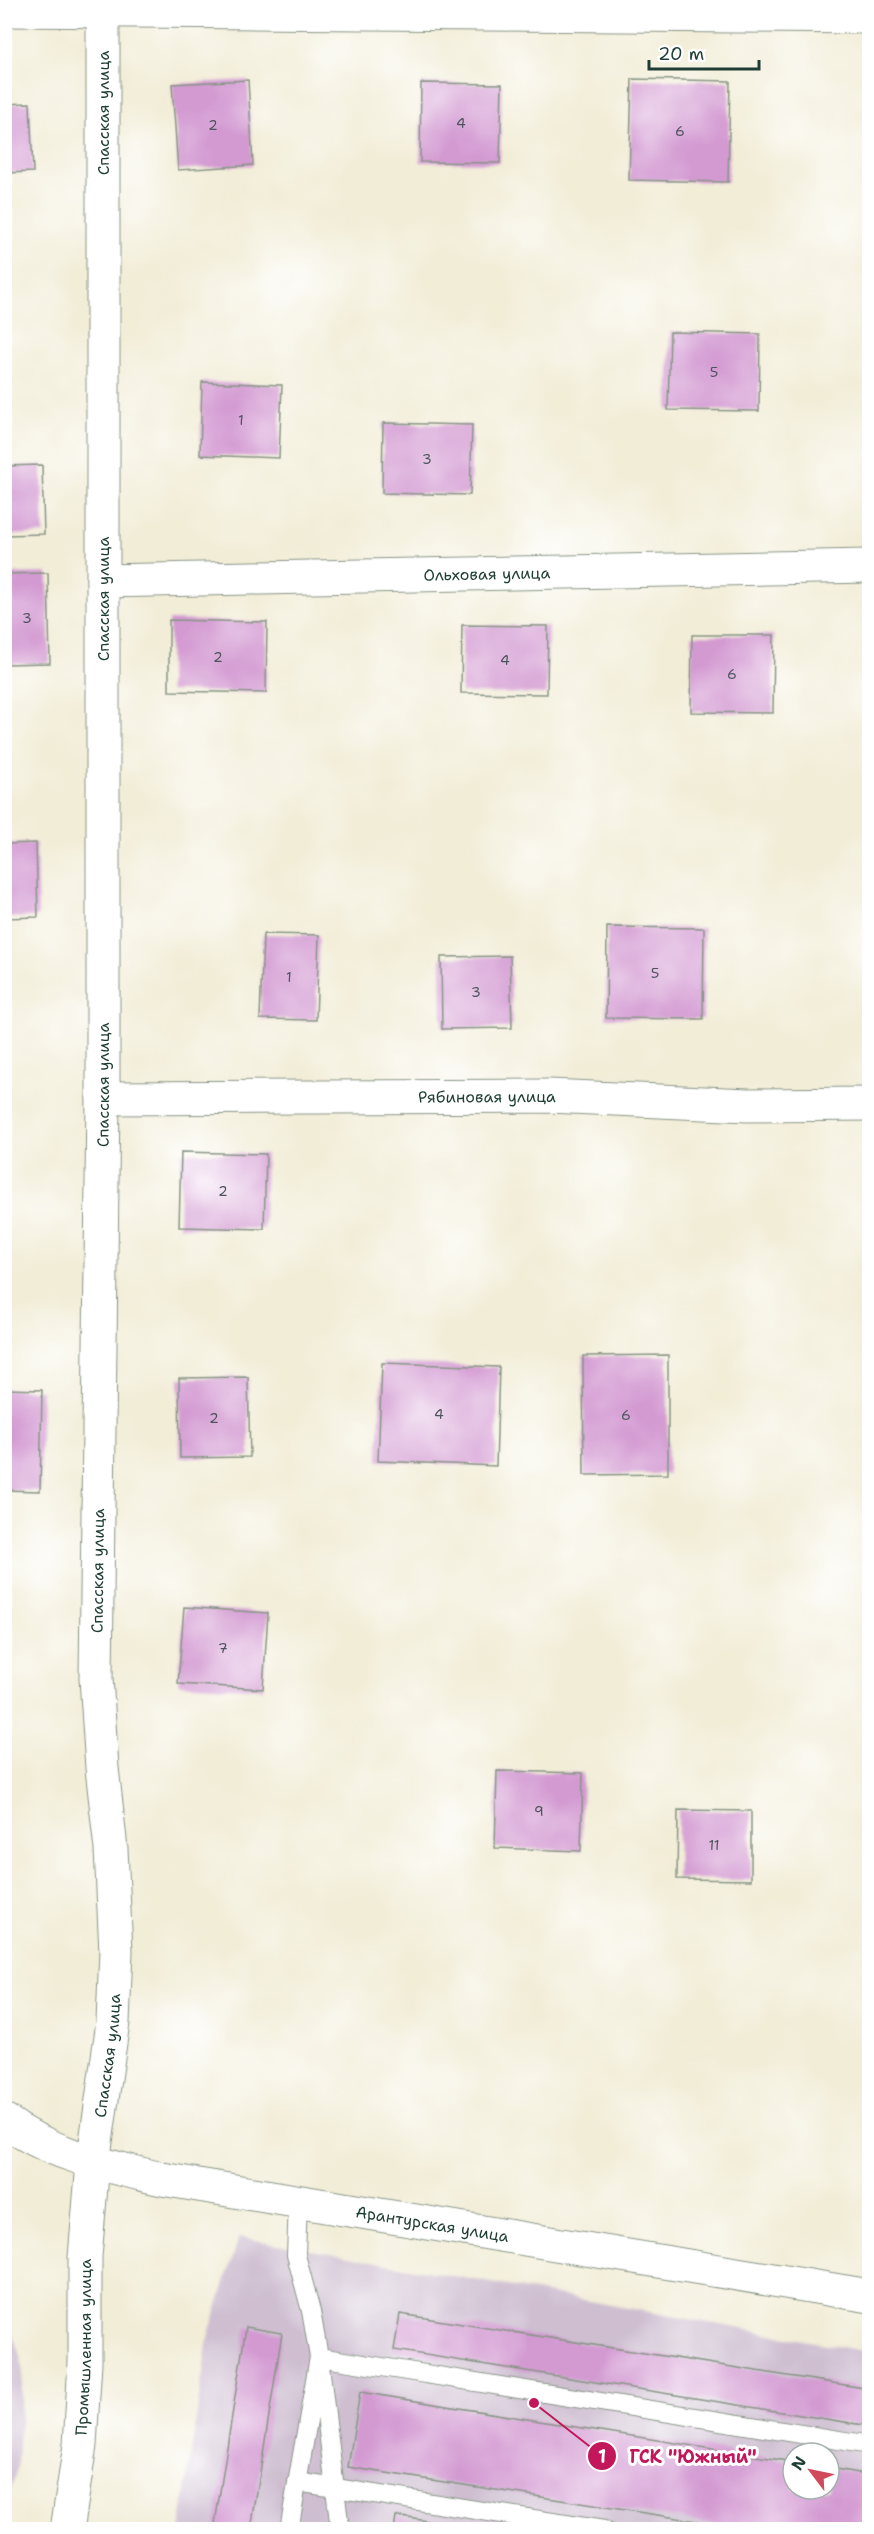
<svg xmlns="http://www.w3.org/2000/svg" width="874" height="2534" font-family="'Shantell Sans',sans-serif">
<rect width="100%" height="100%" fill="#fff"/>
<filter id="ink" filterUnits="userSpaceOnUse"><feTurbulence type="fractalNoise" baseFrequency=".0167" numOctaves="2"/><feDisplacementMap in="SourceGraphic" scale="12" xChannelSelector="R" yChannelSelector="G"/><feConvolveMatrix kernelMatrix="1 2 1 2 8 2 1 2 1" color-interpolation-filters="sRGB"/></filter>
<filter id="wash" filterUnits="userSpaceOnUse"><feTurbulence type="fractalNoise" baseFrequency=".008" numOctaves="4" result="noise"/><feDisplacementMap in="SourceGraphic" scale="24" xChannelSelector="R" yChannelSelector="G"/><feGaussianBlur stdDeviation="1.35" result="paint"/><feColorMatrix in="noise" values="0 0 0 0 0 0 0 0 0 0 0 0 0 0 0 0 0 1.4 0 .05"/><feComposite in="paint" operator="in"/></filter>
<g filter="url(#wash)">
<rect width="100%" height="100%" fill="#f2edd7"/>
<!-- industrial -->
<path fill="#cebed0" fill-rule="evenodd" d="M239,2237L869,2352V2529L180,2530L208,2337ZM793,2453H829V2489H793Z
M5,2304L23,2367L18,2466L5,2509Z"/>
<g id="blocks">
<!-- building -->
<path fill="#d39ad2" d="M632,79L730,81L728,182L629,180Z
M248,80L253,165L178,170L172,84Z
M421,83L502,84L500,163L420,162Z
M30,103L33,172L4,173V104Z
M670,332L760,334L759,411L668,410Z
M202,382L282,385L279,458L200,455Z
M383,423L472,425L470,495L382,493Z
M42,465L44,534L4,535V466Z
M48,573L50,663L4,664V574Z
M169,620L267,622L266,693L169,691Z
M462,625L548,626L547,694L461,693Z
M692,635H774L773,713L691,712Z
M36,843L38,917L4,918V844Z
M607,927L704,928L703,1019L606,1018Z
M263,934L319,935L316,1020L260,1019Z
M510,956L512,1028L442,1029L441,957Z
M181,1152L266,1154L264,1229L179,1227Z
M668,1355V1474L584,1475L583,1356Z
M382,1363L499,1367L496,1466L378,1461Z
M248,1377L250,1457L180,1458L179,1378Z
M4,1389L42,1390L40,1491L4,1490Z
M184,1607L268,1613L263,1689L178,1684Z
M497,1771L583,1773L581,1851L495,1848Z
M678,1810L751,1811V1880L677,1879Z
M400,2314L870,2389V2426L394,2350Z
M246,2327L282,2333L251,2530H214Z
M360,2392L793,2462V2489H829V2468L870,2475V2530H754L348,2467Z
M396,2516L471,2528V2530H394Z"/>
</g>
</g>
<g filter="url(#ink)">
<use href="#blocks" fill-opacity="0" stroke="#889586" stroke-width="1.5"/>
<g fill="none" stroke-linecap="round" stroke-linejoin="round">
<defs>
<path id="lane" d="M297,2482L604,2530
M289,2530L319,2357L311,2311L296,2255L298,2201
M340,2530L319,2357L870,2445"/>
<g id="street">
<path d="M4,10L870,17"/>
<path id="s1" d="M103,581L870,566"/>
<path id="s2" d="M103,1098L549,1096L748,1105L870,1104"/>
<path id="s3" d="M67,2530L80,2445L85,2362V2257L93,2163L113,2022L116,1951L111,1849L102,1768L96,1678L103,1098V4"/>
</g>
<g id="secondary">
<path id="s4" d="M4,2120C50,2155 108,2166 162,2179L870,2296"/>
</g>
</defs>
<!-- lane casing -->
<use href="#lane" stroke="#889586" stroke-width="20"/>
<!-- street casing -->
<use href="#street" stroke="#889586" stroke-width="35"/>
<!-- secondary casing -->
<use href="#secondary" stroke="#889586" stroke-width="35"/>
<!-- lane -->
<use href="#lane" stroke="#fff" stroke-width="18"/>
<!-- street -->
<use href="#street" stroke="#fff" stroke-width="33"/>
<!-- secondary -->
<use href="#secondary" stroke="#fff" stroke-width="33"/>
</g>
</g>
<g text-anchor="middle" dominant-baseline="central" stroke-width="6" stroke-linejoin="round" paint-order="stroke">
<!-- number labels -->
<g font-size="14" fill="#4c545c">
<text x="461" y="123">4</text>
<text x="213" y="125">2</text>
<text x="680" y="131">6</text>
<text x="714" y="372">5</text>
<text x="241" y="420">1</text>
<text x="427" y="459">3</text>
<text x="27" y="618">3</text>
<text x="218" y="657">2</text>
<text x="505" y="660">4</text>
<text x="732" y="674">6</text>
<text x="655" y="973">5</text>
<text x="289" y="977">1</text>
<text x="476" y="992">3</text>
<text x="223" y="1191">2</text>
<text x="439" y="1414">4</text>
<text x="626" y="1415">6</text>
<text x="214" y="1418">2</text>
<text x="223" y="1648">7</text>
<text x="539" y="1811">9</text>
<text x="714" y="1845">11</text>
</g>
<!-- street labels -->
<g font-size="16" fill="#1f3d34" stroke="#fff">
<text transform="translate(103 113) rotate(-90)">Спасская улица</text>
<text stroke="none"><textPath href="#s1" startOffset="384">Ольховая улица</textPath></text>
<text transform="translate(103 599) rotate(-90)">Спасская улица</text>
<text stroke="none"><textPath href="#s3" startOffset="1449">Спасская улица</textPath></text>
<text stroke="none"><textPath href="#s2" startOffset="384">Рябиновая улица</textPath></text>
<text stroke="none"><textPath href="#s3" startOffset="963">Спасская улица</textPath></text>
<text stroke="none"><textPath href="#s3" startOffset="477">Спасская улица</textPath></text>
<text stroke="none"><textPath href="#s4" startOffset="444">Арантурская улица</textPath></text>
<text stroke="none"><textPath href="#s3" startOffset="184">Промышленная улица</textPath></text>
</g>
</g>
<!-- callouts -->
<path fill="none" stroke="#c2185b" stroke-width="2" d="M534 2403L602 2456"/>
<g fill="#c2185b" stroke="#fff" stroke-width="2">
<circle cx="534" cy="2403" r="6"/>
<circle cx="602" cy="2456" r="15"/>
</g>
<g font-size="18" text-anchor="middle" font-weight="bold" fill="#fff">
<text x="602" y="2463">1</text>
</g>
<g font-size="18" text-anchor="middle" font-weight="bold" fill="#c2185b" stroke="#fff" stroke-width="6" stroke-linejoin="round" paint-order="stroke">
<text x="693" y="2463">ГСК "Южный"</text>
</g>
<!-- margin -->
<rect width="874" height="2534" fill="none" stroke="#fff" stroke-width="24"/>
<!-- north arrow -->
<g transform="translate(811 2471) rotate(302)"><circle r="28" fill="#ffffff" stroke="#a5b1ae" stroke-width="1.5"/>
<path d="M0-4.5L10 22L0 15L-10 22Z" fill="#d1495b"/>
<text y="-9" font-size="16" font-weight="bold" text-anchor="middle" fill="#1f3d34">N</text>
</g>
<!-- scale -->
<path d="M649 60v9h110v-9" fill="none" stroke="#1f3d34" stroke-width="3"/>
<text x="658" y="60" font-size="18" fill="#1f3d34" stroke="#ffffff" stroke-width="4.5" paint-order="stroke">20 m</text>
</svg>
